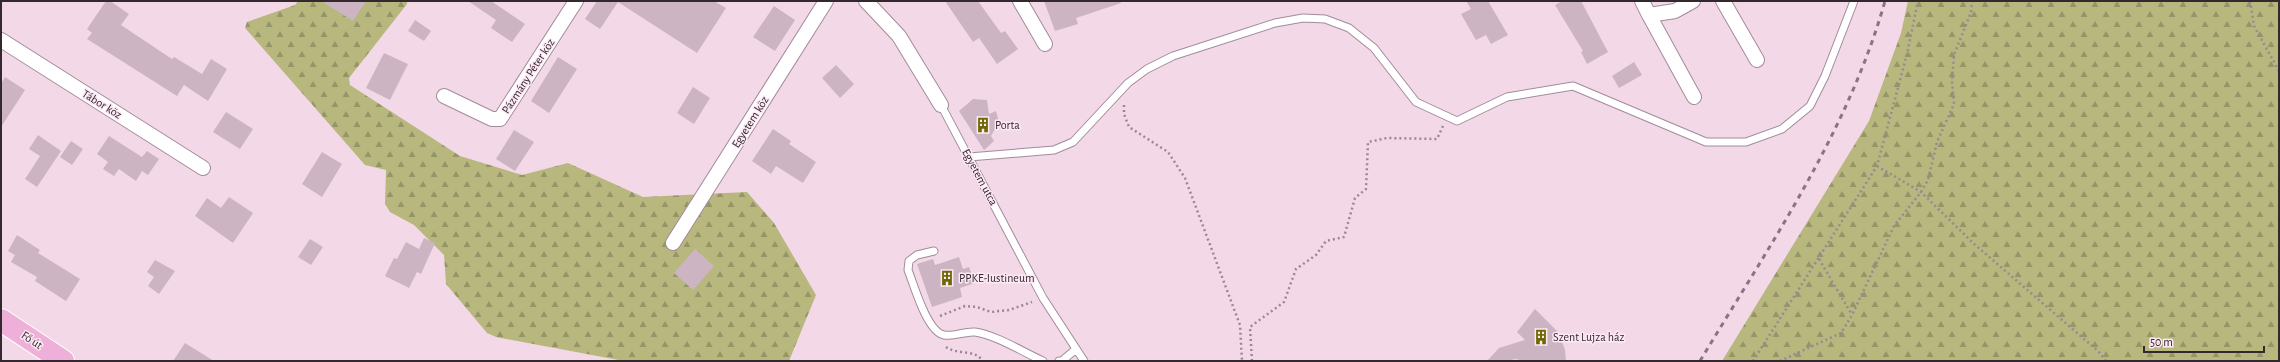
<svg xmlns="http://www.w3.org/2000/svg" width="2280" height="362" font-family="'Alegreya Sans',sans-serif">
<defs>
<pattern id="forest-firs" width="22" height="20" patternUnits="userSpaceOnUse"><rect width="22" height="20" fill="#b7b77e"/><path d="M5 1l3.5 6h-7zM16 11l3.5 6h-7z" fill="#959568"/></pattern>
</defs>
<rect width="100%" height="100%" fill="#f3d9e8"/>
<!-- forest -->
<path fill="url(#forest-firs)" d="M298,1H407V4L349,78L350,85L460,156L522,175L568,163L643,197L747,192L774,223L816,295L789,361H624L496,337L487,333L446,284L444,255L414,225L390,212L385,204L386,170L365,165L245,28L247,22L295,5Z
M1908,1H2279V361H1722L1869,121L1901,33Z"/>
<!-- building -->
<path fill="#cdb4c2" d="M106,1H110L129,14L121,25L172,59L174,57L202,74L211,59L227,69L208,101L184,85L177,96L87,39L92,33L87,29Z
M321,1H366L353,21Z
M468,1H491L525,24L512,42L491,28L496,20Z
M597,1H714L726,8L697,53L618,2L600,29L585,19Z
M945,1H978L1001,33L1005,31L1018,49L997,64L979,38L973,42Z
M1044,1H1120L1121,3L1076,18L1078,24L1055,31Z
M1466,1H1488L1508,35L1491,44L1486,35L1476,40L1461,14L1471,9Z
M1562,1H1581L1608,52L1587,64L1581,52L1583,51L1555,5Z
M774,6L795,20L775,51L753,37Z
M415,20L431,31L424,41L408,31Z
M384,53L408,64L390,100L366,88Z
M558,57L577,69L549,113L531,101Z
M1634,62L1642,75L1619,88L1612,76Z
M836,65L854,84L840,98L822,78Z
M5,77L25,90L1,127V84Z
M693,87L710,98L694,124L677,113Z
M973,99L987,100L989,114L996,111L999,122L991,136L994,141L984,150L959,111Z
M226,112L253,129L240,149L213,132Z
M773,129L791,141L789,144L816,162L803,183L776,166L771,174L752,161Z
M514,130L534,142L515,171L496,159Z
M38,135L61,151L37,187L25,179L40,156L29,149Z
M109,136L142,157L147,151L159,159L148,175L142,171L136,181L119,169L114,176L103,169L108,162L97,154Z
M71,141L83,149L72,165L60,157Z
M322,152L342,164L322,197L302,184Z
M229,197L253,213L233,243L195,216L207,198L221,208Z
M17,235L40,250L38,253L80,279L66,301L35,281L37,277L11,262L15,255L8,251Z
M424,238L435,243L421,274L417,272L409,288L385,276L394,258L397,259L406,242L419,249Z
M310,239L323,247L311,265L298,257Z
M695,249L714,266L693,290L674,273Z
M959,257L963,269L969,267L975,283L960,288L962,297L932,307L917,264L933,259L935,265Z
M155,260L175,271L159,294L148,286L154,277L147,272Z
M1535,309L1559,333L1565,350L1566,361H1525L1515,359L1508,361H1487L1499,348L1525,340L1517,332Z
M185,343L214,361H173Z"/>
<g fill="none" stroke-linecap="round" stroke-linejoin="round">
<defs>
<path id="lane" d="M941,105L1043,298L1084,361
M969,157L1054,150L1073,142L1128,83L1147,69L1173,56L1275,23L1303,18L1325,19L1349,28L1374,48L1416,102L1457,121L1507,97L1573,86L1706,142H1746L1782,129L1810,106L1825,76L1854,1
M934,251L917,255L909,261L908,270C914,285 927,332 944,335C954,337 965,331 975,332C996,335 1023,352 1043,361
M1059,361H1062L1076,349"/>
<path id="street" d="M866,1L899,36L941,105
M1020,1L1045,44
M1642,1L1649,15L1675,11L1693,1
M1723,1L1757,60
M1649,15L1694,97
M1,40L203,168
M444,96L492,119H500L576,1
M673,243L826,1"/>
<path id="primary" d="M1,320L63,361"/>
</defs>
<!-- lane casing -->
<use href="#lane" stroke="#a28b99" stroke-width="9"/>
<!-- street casing -->
<use href="#street" stroke="#a28b99" stroke-width="16"/>
<!-- primary casing -->
<use href="#primary" stroke="#fff" stroke-width="24"/>
<!-- path -->
<path stroke="#9a8893" stroke-width="2.5" stroke-dasharray="2 3" stroke-linecap="butt" d="M2250,1L2254,26L2279,71
M1124,105V114L1129,127L1168,152L1185,178L1240,325L1242,361
M1877,166L1921,192L1973,243L2098,351L2106,361
M1819,259L1852,315
M940,316L965,306L977,307L991,312L1009,310L1032,302
M946,347C956,355 977,349 982,361
M1252,361L1250,327L1284,302L1296,269L1316,255L1326,241L1344,237L1355,198L1366,189L1368,142L1387,138L1437,139L1443,126
M1753,361L1877,166L1907,54L1918,1
M1780,361L1841,333L1852,315L1894,226L1921,192L1928,180L1937,142L1954,104L1952,81L1954,55L1971,12L1972,1"/>
<!-- lane -->
<use href="#lane" stroke="#fff" stroke-width="7"/>
<!-- street -->
<use href="#street" stroke="#fff" stroke-width="14"/>
<!-- primary -->
<use href="#primary" stroke="#eeb0d9" stroke-width="22"/>
<!-- rail -->
<path stroke="#87767f" stroke-width="3" stroke-dasharray="5 5" stroke-linecap="butt" d="M1700,361C1769,246 1848,132 1885,1"/>
</g>
<!-- icons -->
<defs>
<symbol id="building-bare" viewBox="-9 -9 18 18"><path d="M-4-6H4V6H1V3H-1V6H-4ZM-2.5-4.3h1.7v1.8h-1.7ZM.8-4.3h1.7v1.8H.8ZM-2.5-1h1.7V.8h-1.7ZM.8-1h1.7V.8H.8Z" fill="#6d6a06" stroke="#fde8f4" stroke-width="2.5" paint-order="stroke"/></symbol>
</defs>
<g fill-rule="evenodd">
<use href="#building-bare" x="972" y="114" width="22" height="22"/>
<use href="#building-bare" x="936" y="267" width="22" height="22"/>
<use href="#building-bare" x="1530" y="326" width="22" height="22"/>
</g>
<g text-anchor="middle" dominant-baseline="central" stroke-width="3" stroke-linejoin="round" paint-order="stroke">
<!-- street labels -->
<g font-size="12" fill="#32282e" stroke="#fde8f4">
<text transform="translate(528 76) rotate(-57)">Pázmány Péter köz</text>
<text transform="translate(102 104) rotate(32)">Tábor köz</text>
<text transform="translate(750 122) rotate(-58)">Egyetem köz</text>
<text transform="translate(980 177) rotate(62)">Egyetem utca</text>
<text transform="translate(32 340) rotate(34)">Fő út</text>
</g>
<!-- poi labels -->
<g font-size="12" fill="#32282e" stroke="#fde8f4" text-anchor="start">
<text x="995" y="125">Porta</text>
<text x="959" y="278">PPKE-Iustineum</text>
<text x="1553" y="337">Szent Lujza ház</text>
</g>
</g>
<!-- border -->
<rect width="2280" height="362" fill="none" stroke="#32282e" stroke-width="4"/>
<!-- scale -->
<path d="M2144 346v6h120v-6" fill="none" stroke="#32282e" stroke-width="2"/>
<text x="2150" y="346" font-size="12" fill="#32282e" stroke="#fde8f4" stroke-width="3" paint-order="stroke">50 m</text>
</svg>
